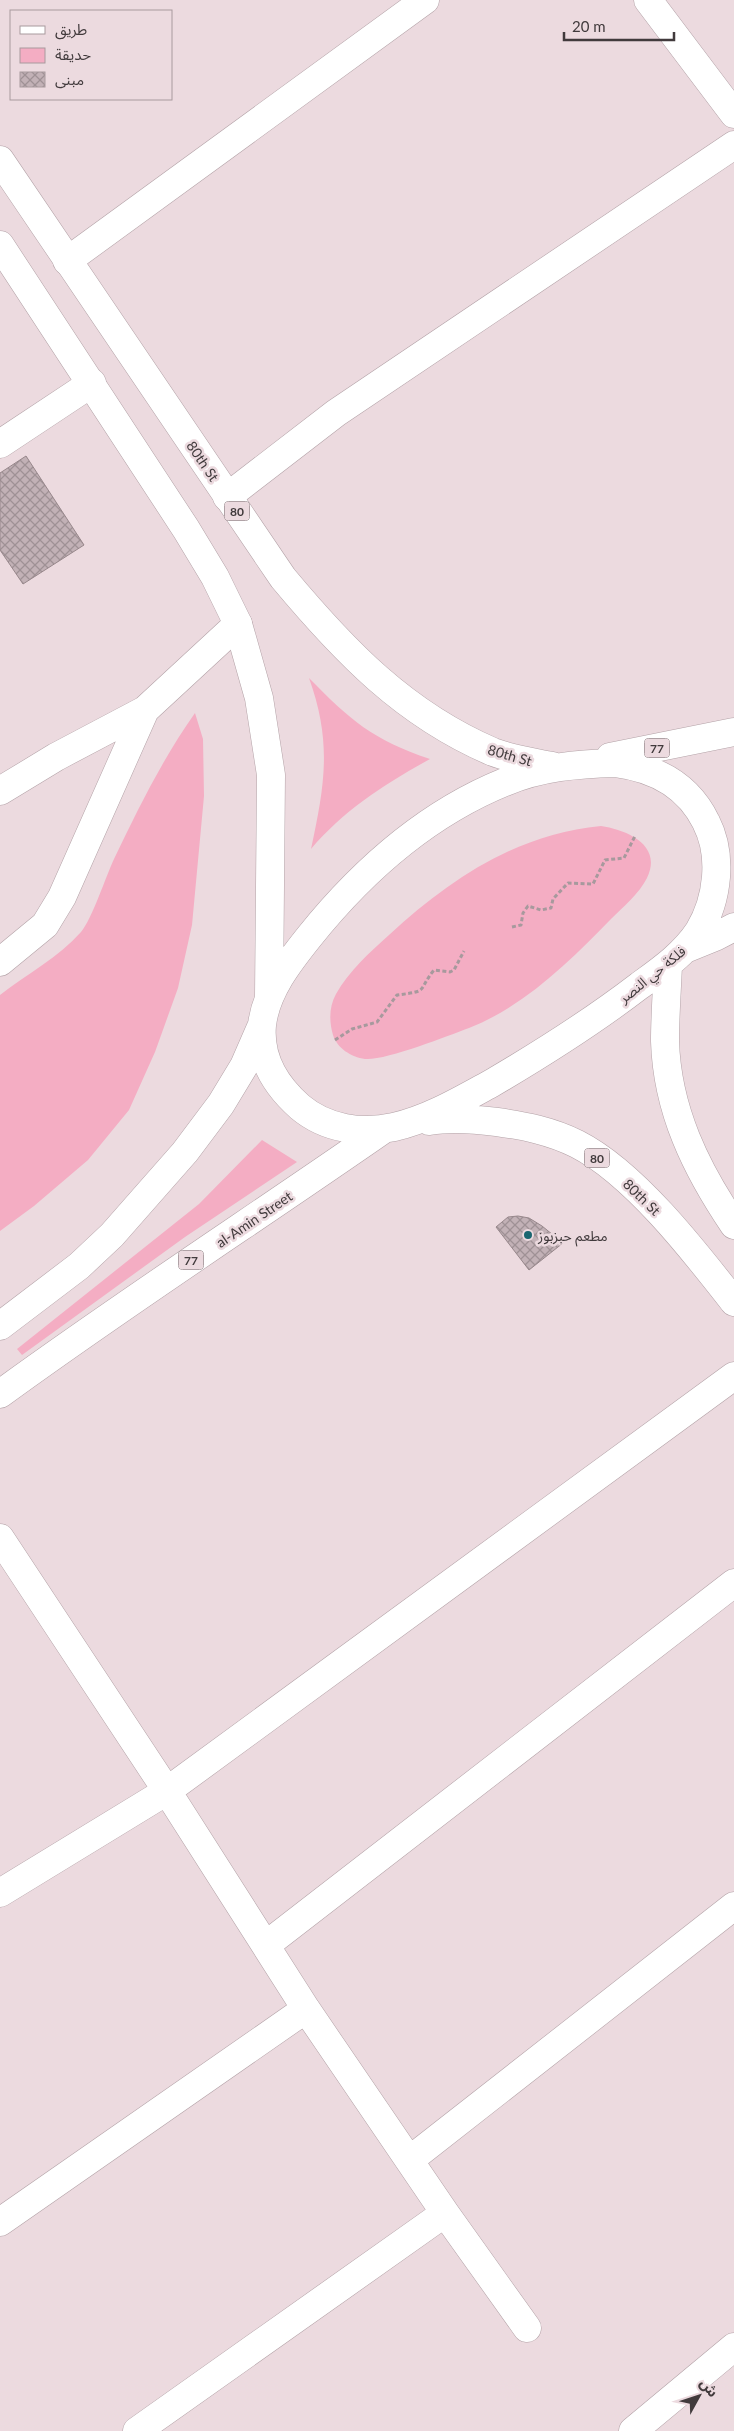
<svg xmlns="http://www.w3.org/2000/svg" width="734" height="2431" font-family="Lato,'Noto Sans Arabic',sans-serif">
<defs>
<pattern id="building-cross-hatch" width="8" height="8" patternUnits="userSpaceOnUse" patternTransform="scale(1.25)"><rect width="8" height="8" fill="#c2b1b6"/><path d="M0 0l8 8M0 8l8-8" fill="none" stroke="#9f9195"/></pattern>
</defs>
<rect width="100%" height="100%" fill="#ecdadf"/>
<!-- green -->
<path fill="#f4adc3" d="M309,678C350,720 373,740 430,759C385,784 344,810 311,849C325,784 332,742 309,678Z
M195,713L203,739L204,796L192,925L178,988L155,1052L129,1110L88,1160L34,1206L0,1231V995C27,974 59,957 81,932C92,919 106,876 114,859C138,809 163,758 195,713Z
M601,826C627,830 663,845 647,878C639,894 623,907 611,919C570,961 525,1006 469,1028C448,1036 384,1061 365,1059C351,1057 337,1048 333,1035C329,1021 329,1007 336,994C349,971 370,952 389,935C450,879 517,834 601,826Z
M262,1140L297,1162L185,1237L22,1355L17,1349L199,1204Z"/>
<!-- building -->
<path fill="url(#building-cross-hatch)" stroke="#97878b" d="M26,456L84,545L23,584L0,550V473Z
M518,1216L529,1218L542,1226L563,1243L529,1270L496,1227L508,1217Z"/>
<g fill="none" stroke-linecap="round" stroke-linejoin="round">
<defs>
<path id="street" d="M648,0L734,114
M67,261L425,0
M0,444L92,383
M227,497L336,413L734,145
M0,791L56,757L145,710
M0,962L45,925L62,897L145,710L238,624
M0,1538L167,1791L306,2009L445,2213L527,2328
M0,1893L167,1791L734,1376
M266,1945L734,1583
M411,2159L734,1906
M0,2222L306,2009
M137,2431L445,2213
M633,2431L734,2347"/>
<path id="primary" d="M0,160L283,578C344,651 404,714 493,752C511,759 533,762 552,766
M0,245L186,529L215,577L238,624L259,698L271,775L269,996
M610,757L734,732
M616,763C655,768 688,785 706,822C723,855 718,899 699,931C684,954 661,970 639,986C592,1022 543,1053 492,1083C461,1100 429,1119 394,1127C362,1134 326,1129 300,1107C275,1085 259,1058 262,1025C266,991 289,962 309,937C362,871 426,814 505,782C541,767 577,764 616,763Z
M685,949L717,936L734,927
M668,965C667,990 665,1016 665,1041C667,1110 696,1169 734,1225
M429,1121C451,1117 474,1119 497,1122C525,1126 551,1131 577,1144C634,1173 695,1252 734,1302
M0,1326L79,1266L112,1235L141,1202L185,1152L221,1104L244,1066L261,1027
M0,1394C126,1302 256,1218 384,1129"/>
</defs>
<!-- street casing -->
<use href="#street" stroke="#b3a2a7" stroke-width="29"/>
<!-- primary casing -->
<use href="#primary" stroke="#b3a2a7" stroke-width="29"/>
<!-- path -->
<path stroke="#a7999d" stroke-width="3" stroke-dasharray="4 2.5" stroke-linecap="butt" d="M512,927L521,925L523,913L528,906L541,910L551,908L553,899L568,883L593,884L605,860L624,858L635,836
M335,1040L352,1029L377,1022L397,995C430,991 417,991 434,970L450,972L454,970L464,951"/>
<!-- street -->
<use href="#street" stroke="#fff" stroke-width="28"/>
<!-- primary -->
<use href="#primary" stroke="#fff" stroke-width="28"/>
</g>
<!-- markers -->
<circle fill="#1a6670" stroke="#ecdadf" stroke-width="2" cx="528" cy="1235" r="5"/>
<g text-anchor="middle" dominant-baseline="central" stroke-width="5" stroke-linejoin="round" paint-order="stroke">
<!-- shield labels -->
<g fill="#ecdadf" stroke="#746a6d" stroke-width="1">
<rect x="224.5" y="501.5" width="25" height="19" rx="4"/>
<rect x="644.5" y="738.5" width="25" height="19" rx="4"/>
<rect x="584.5" y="1148.5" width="25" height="19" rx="4"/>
<rect x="178.5" y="1250.5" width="25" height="19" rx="4"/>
</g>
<g font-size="12" font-weight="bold" fill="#413a3c">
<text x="237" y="511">80</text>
<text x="657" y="748">77</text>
<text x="597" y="1158">80</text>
<text x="191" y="1260">77</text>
</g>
<!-- street labels -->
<g font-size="14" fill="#413a3c" stroke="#ecdadf">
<text transform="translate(203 461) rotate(56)">80th St</text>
<text transform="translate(510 755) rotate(16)">80th St</text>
<text transform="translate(652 974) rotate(-39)">فلكة حي النصر</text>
<text transform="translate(642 1197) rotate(44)">80th St</text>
<text transform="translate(254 1219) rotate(-34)">al-Amin Street</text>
</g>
<!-- poi labels -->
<g font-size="14" fill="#413a3c" stroke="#ecdadf" text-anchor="start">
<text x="538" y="1235">مطعم حبزبوز</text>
</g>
</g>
<!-- legend -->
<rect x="10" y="10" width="162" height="90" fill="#ecdadf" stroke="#a89a9e"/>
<rect x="20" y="26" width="25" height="8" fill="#ffffff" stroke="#a89a9e"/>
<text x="55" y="35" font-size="15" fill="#413a3c">طريق</text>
<rect x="20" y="48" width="25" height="15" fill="#f4adc3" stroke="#a89a9e"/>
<text x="55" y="60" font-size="15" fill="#413a3c">حديقة</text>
<rect x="20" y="72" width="25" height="15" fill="url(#building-cross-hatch)" stroke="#a89a9e"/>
<text x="55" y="85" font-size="15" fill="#413a3c">مبنى</text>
<!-- north arrow -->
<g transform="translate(699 2396) rotate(50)" stroke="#ecdadf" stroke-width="4" paint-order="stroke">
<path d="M0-4L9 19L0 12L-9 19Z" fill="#413a3c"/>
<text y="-8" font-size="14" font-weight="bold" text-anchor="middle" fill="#413a3c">ش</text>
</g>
<!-- scale -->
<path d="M564 32v8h110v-8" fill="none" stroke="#413a3c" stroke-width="2.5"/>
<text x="572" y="32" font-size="15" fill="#413a3c" stroke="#ecdadf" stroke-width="4" paint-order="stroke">20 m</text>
</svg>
